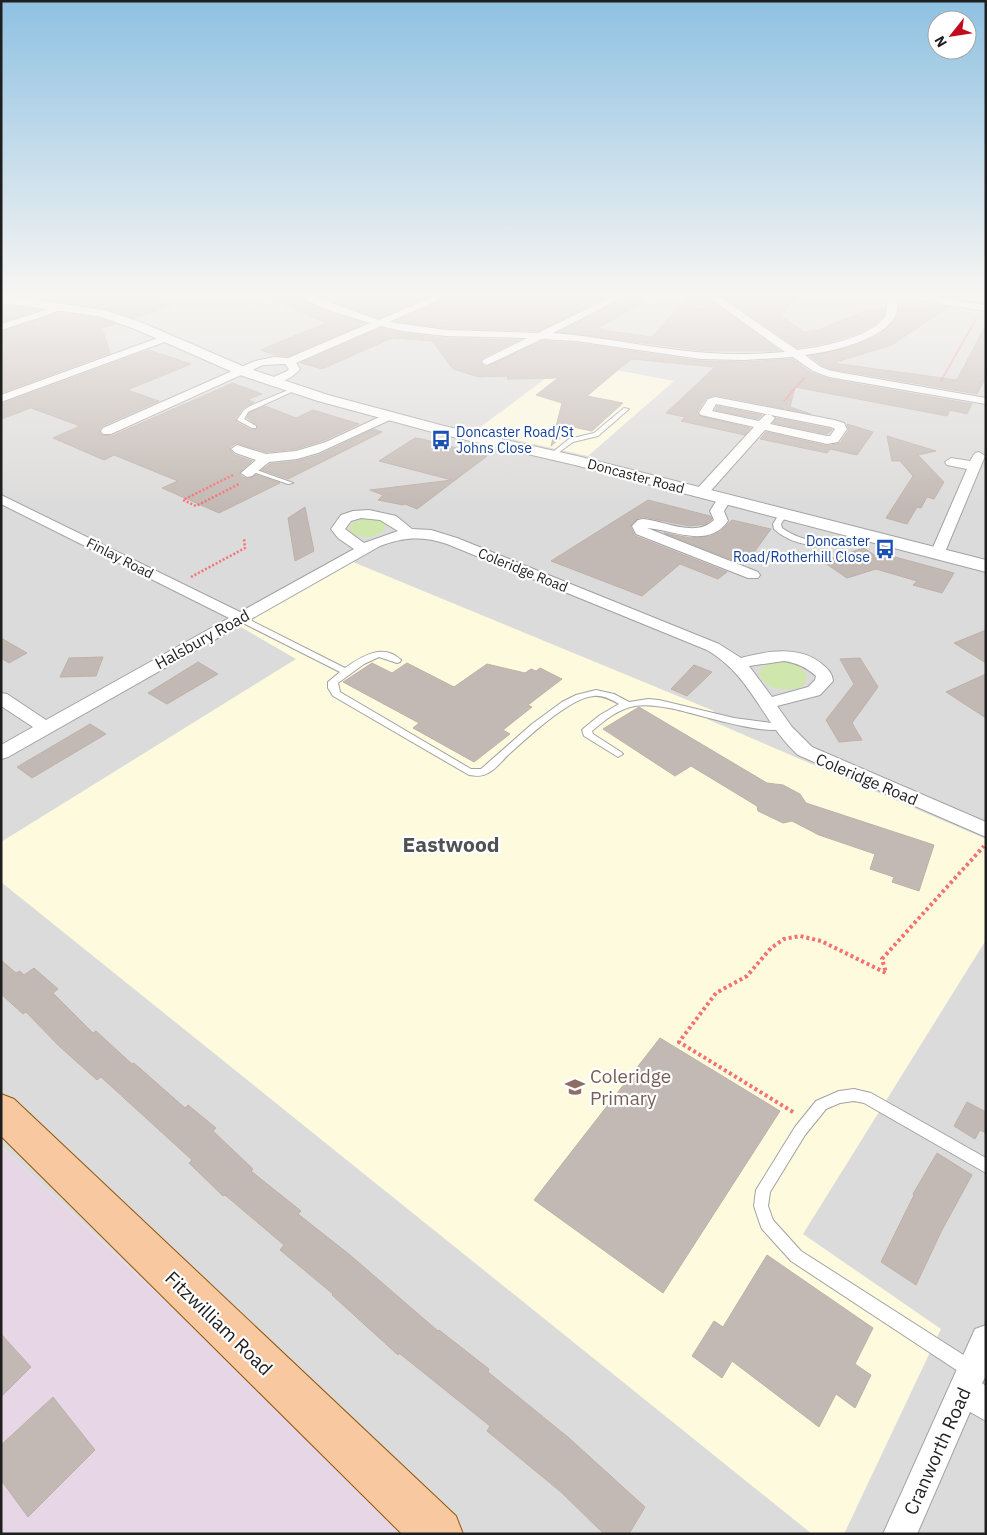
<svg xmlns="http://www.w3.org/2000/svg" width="987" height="1535" font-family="'IBM Plex Sans',sans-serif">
<rect width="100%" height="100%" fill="#efeae4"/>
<!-- residential -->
<path fill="#dcdbdb" d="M1,293H986V1534H414L1,1146Z"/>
<!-- industrial -->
<path fill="#e7d7e6" d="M1,1146L112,1251L414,1534H1Z"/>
<!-- education -->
<path fill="#fefade" d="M569,361L674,381L588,456L475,431Z
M353,562L714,711L707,719L986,839V940L803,1234L941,1329L844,1534H812L1,882V842L296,659L239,626Z"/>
<!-- grass -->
<path fill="#cfe7ac" d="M368,518L383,522L386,528C378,539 360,539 350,532L349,526L357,521Z
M771,662C785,661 799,663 807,675L805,684C792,694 764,691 759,673L761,668Z"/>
<!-- building -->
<path fill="#c3b9b4" stroke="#c0b0a7" d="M54,293H120L170,306L134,318L104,308L44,299Z
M257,293H287L330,313L365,323L288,356L275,355L260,350L326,323Z
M309,293H436L379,318Z
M456,293H614L538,331L446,328L396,321Z
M634,293H659L596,329L652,337L691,293H701L780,351H705L560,332Z
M718,293H801L781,316L804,332L818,330L868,310L885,309L882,317L876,324L856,334L831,342L797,348Z
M1,305L39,310L1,322Z
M938,305L948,307L892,345L833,363L957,380L986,324V377L977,394L832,369L822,365L810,356L854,346L879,335L895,319L899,308Z
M57,312L98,318L115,324L102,328L110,353L1,393V332Z
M381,328L402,333L446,338L519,340L482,358L480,363L486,367L542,341L576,343L701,361L744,362L792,359L812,373L829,379L972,404L967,414L950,410L947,416L795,387L790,407L811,414L715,395L706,398L697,412L700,416L750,428L745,435L681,421L685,417L666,413L715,367L631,359L587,396L623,403L592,431L573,427L551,446L562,403L536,395L558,378L508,379L507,376L479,377L453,369L432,341L392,338L322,369L301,363Z
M149,350L191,364L127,390L159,401L102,426L99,430L101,435L112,436L233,383L262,394L247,400L254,402L243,408L235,419L236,422L251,430L257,429L258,426L247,418L249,413L265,406L296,418L313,410L359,424L325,440L296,449L266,452L236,443L230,447V450L235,455L252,461L240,472V475L247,479L256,475L280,483L219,513L162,488L178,481L114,455L104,460L53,438L80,426L31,408L1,419V404Z
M717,406L762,415L758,419L715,410Z
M777,418L830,429L832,430L827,434L773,423Z
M847,424L873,432L857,455L830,449L827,453L760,439L766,432L827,446L840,443L849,430Z
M374,429L382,432L288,479L262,470L270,464L297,461L319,455Z
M887,436L936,451L918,455L944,482L934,499L927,497L921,508L917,507L907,524L886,518L913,476L900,461H892Z
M415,438L422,439L487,456L417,509L405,504L403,505L378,500L383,495L370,490L452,480L379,461Z
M648,500L710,516L712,519L706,524L690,526L643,517L638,518L630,526L635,536L727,572L718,579L680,564L642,596L551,561Z
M305,507L314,551L295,561L288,518Z
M732,520L771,529L750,558L748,557L740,563L664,533L690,538L711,536L721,531Z
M864,548L880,559L884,554L954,573L942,593L913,585L917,581L876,569L847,578L822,561Z
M986,630V663L954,643Z
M1,638L27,653L9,663L1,658Z
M103,657L96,676L60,677L69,658Z
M860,658L878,687L852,723L862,740L839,742L826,720L854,684L840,659Z
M198,662L218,674L167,704L148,693Z
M372,663L392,673L407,663L454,687L487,664L525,673L531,669L536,671L540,668L562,679L528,705L532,707L503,730L510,734L474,762L413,728L419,723L343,682Z
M694,665L712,672L687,696L671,689Z
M986,674V718L946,692Z
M639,707L767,783L783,785L800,794L806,803L934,845L919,891L892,882L894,877L870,869L875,854L819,835L792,821L783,823L758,811L757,806L691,766L675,776L603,729Z
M90,724L106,734L32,778L17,767Z
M1,960L16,973L20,971L24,975L34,968L58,989L53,993L93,1033L96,1031L132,1064L134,1063L185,1108L188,1105L216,1128L213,1131L253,1169L251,1171L301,1211L298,1214L350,1255L438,1331L439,1330L489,1369L488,1372L569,1438L645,1507L629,1534H604L562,1493L487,1431L490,1426L399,1353L398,1355L332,1295L333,1294L280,1250L284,1245L225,1195L223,1196L189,1163L192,1160L101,1077L97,1080L59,1046L26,1012L23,1014L1,994Z
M660,1038L780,1111L663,1293L534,1200Z
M967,1102L986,1112V1133L980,1130L975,1139L954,1126Z
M937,1153L972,1175L942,1230L916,1285L881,1262L914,1195L913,1194Z
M767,1255L873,1328L855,1364L871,1375L855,1408L836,1394L819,1427L732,1361L722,1378L692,1356L714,1321L723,1327Z
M1,1334L31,1367L1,1397Z
M53,1397L95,1450L28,1517L1,1480V1445Z"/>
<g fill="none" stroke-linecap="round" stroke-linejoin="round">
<defs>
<path id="service" d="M293,388L298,389L248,412L244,419L256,426V428H252L237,420L244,410L250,406Z
M624,408L629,409L598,436L573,442L554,456L549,455L569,439L594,433Z
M250,469H254L293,483L288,484L250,471Z
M781,511L788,513L781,524L782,528C793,536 806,540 819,542C828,542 840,539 847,543L846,545C823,549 792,546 774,529L773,524Z
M240,615L345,668C362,656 383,643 401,660L400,662L397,663L379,657L364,664L338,683L340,692L471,769H481L532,724L562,702L576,695L596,690L614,694L629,702L648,699L659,700L734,718L780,724L785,727C772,739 689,711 669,708C658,706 646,704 635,706C618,709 605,720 592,731L593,734L621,752L623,754L618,757L584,736L582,730L584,728L600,715L619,704C612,700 603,695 594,696C570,697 526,739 508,755C502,761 495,770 488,773C482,777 475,776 469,775L333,696L328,688V682L340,672L237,620L236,618Z
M854,1089L871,1093L986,1158V1173L864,1103L854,1101L840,1103L826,1109L805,1135L770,1192L768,1206L773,1220L801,1251L976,1363L978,1369L976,1375L970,1377L964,1375L791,1261L762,1229L760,1224L754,1206L756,1190L795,1127L816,1101L839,1091Z"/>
<path id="minor" d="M39,293H52L32,304L29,305L24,302Z
M289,293H303L379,320L441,293H454L389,322L446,330L538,333L619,293H632L553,333C595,336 636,345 678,350C714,355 750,355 785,352L703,293H714L797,350C821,347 869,338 884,318C890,310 884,299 892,293H910L986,305V311L900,297L897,298C897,305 898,312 894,318C880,341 830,352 805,355L821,367L832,371L986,398V404L829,377L813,371L793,357L744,360L701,359L576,341L542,339L487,365L482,362L483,360L527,338L446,336L402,331L381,326L296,363L300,369C294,377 278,386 267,383L265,381L287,371L289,369L285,364L263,365L111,434H103L101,431L103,428L255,361L274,357L288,358L370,323L331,311Z
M59,303L62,304V308L48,315L1,330V324L42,311Z
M166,335L171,338L170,340L1,402V395Z
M715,397L834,420L844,423L847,429L838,442L827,444L765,430L706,496L701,497L694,493L696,490L754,427L701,415L699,413L708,399ZM716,404L831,427L835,429L830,436H827L770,424L775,418L769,414L765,415L759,421L712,411Z
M390,412L394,414L396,416L394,418L318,453L297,459L269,462L252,476L247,477L241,473L256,460L236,453L231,449L237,445L266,454L296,451L326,442Z
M979,452L985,456L945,552L943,555H933L931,552L967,469L947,465L945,462L951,458L970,461L975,453Z
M725,494L732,498L724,511L728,521C708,549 674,530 647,528L758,572L760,575L758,578H748L636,534L632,526L638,520L643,519C665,521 696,538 714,520L710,511L720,495Z
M1,495L240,612L354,549L338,538L331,529L341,515L353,511L369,510L396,516L412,529L431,530L457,538L719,644L741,658C767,651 801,645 823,665C829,670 832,673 833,681L820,695L777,706L792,727L812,747L986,822V837L798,755C762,722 752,676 707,650L447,544C422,536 404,537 380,546L8,757L1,759V745L33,727L1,706V693L7,694L46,720L229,618L1,504ZM361,518L380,520L398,531L364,543L345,529L351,521ZM784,661C797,663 806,667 816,676L815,680L808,687L772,697L749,666Z
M986,1325V1376L982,1383L986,1386V1421L970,1412L917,1534H883L975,1329Z"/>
<path id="tertiary" d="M1,295L104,310L143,323L247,368L328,395L444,426L577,456L986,560V572L575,465L436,433L318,401L237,374L135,329L98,316L1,303Z"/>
<path id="primary" d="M1,1094L14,1099L456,1516L463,1534H402L1,1136Z"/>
</defs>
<!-- service casing -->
<use href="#service" stroke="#a2a2a2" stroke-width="2"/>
<!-- minor casing -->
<use href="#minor" stroke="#a2a2a2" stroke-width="2"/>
<!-- tertiary casing -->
<use href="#tertiary" stroke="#a2a2a2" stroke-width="2"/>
<!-- primary casing -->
<use href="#primary" stroke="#915507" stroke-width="2"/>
<!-- path-far2 -->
<path stroke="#f47170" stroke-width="2" stroke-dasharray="1 1" stroke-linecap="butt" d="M752,305H757L764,298
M681,307L706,310
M941,381L976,319
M784,401L805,377"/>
<!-- path-far1 -->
<path stroke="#f47170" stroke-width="2.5" stroke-dasharray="2 2" stroke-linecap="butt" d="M233,475L183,500L196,506L239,484
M191,577L245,548L244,538"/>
<!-- path -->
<path stroke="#f47170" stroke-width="4" stroke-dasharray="3 3" stroke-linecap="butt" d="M793,1112L679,1042L716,993L747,976L771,948L784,939L800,936L821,941L886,973L882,959L984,846"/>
<!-- service -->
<use href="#service" fill="#fff" fill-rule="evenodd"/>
<!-- minor -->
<use href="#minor" fill="#fff" fill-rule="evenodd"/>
<!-- tertiary -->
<use href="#tertiary" fill="#fff" fill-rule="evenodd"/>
<!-- primary -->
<use href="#primary" fill="#f8c9a0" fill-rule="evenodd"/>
</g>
<!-- sky -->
<linearGradient id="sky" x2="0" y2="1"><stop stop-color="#8ec1e2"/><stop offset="0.58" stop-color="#f8f6f3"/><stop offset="1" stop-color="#f8f6f3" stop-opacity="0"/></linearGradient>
<rect width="987" height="508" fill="url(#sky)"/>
<!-- icons -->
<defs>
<symbol id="bus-bare" viewBox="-9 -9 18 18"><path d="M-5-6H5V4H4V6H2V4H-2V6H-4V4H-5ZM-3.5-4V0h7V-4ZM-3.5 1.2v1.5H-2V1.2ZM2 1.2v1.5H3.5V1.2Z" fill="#1a4fb4" stroke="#fff" stroke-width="2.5" paint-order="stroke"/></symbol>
<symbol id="school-bare" viewBox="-9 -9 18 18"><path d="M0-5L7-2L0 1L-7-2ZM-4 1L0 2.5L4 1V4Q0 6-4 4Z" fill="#8d6e63" stroke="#fff" stroke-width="2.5" paint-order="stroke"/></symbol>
</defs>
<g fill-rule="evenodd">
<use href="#bus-bare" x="427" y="426" width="28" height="28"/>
<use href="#bus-bare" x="871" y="535" width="28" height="28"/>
<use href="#school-bare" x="561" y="1073" width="28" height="28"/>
</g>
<g text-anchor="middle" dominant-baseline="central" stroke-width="4.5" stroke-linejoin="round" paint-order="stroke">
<!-- far-transit labels -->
<g font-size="14" fill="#164399" stroke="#fff" text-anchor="start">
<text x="456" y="432">Doncaster Road/St<tspan x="456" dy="16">Johns Close</tspan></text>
<text x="870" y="541" text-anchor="end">Doncaster<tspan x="870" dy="16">Road/Rotherhill Close</tspan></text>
</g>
<!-- far-street labels -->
<g font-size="14" fill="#1e1e1e" stroke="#fff">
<text transform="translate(636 476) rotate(15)">Doncaster Road</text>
<text transform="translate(120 558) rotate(27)">Finlay Road</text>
<text transform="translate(523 570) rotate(22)">Coleridge Road</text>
</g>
<!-- street labels -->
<g font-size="16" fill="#1e1e1e" stroke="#fff">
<text transform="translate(202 639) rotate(-29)">Halsbury Road</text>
<text transform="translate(867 779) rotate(23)">Coleridge Road</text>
</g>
<!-- near-education labels -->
<g font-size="19" fill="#785e54" stroke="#fff" text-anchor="start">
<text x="590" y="1076">Coleridge<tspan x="590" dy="22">Primary</tspan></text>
</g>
<!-- near-street labels -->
<g font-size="19" fill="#1e1e1e" stroke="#fff">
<text transform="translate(219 1323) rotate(44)">Fitzwilliam Road</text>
<text transform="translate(937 1451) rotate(-66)">Cranworth Road</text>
</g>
<!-- district labels -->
<g font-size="21" font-weight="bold" fill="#515151" stroke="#fff">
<text x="451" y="844">Eastwood</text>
</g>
</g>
<!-- border -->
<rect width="987" height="1535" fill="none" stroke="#1e1e1e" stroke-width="5"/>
<!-- north arrow -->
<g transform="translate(952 35) rotate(240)"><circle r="24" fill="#ffffff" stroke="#a5a5a5"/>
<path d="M0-4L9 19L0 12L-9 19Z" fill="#c3091c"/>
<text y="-8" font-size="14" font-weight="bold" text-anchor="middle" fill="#1e1e1e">N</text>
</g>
</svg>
